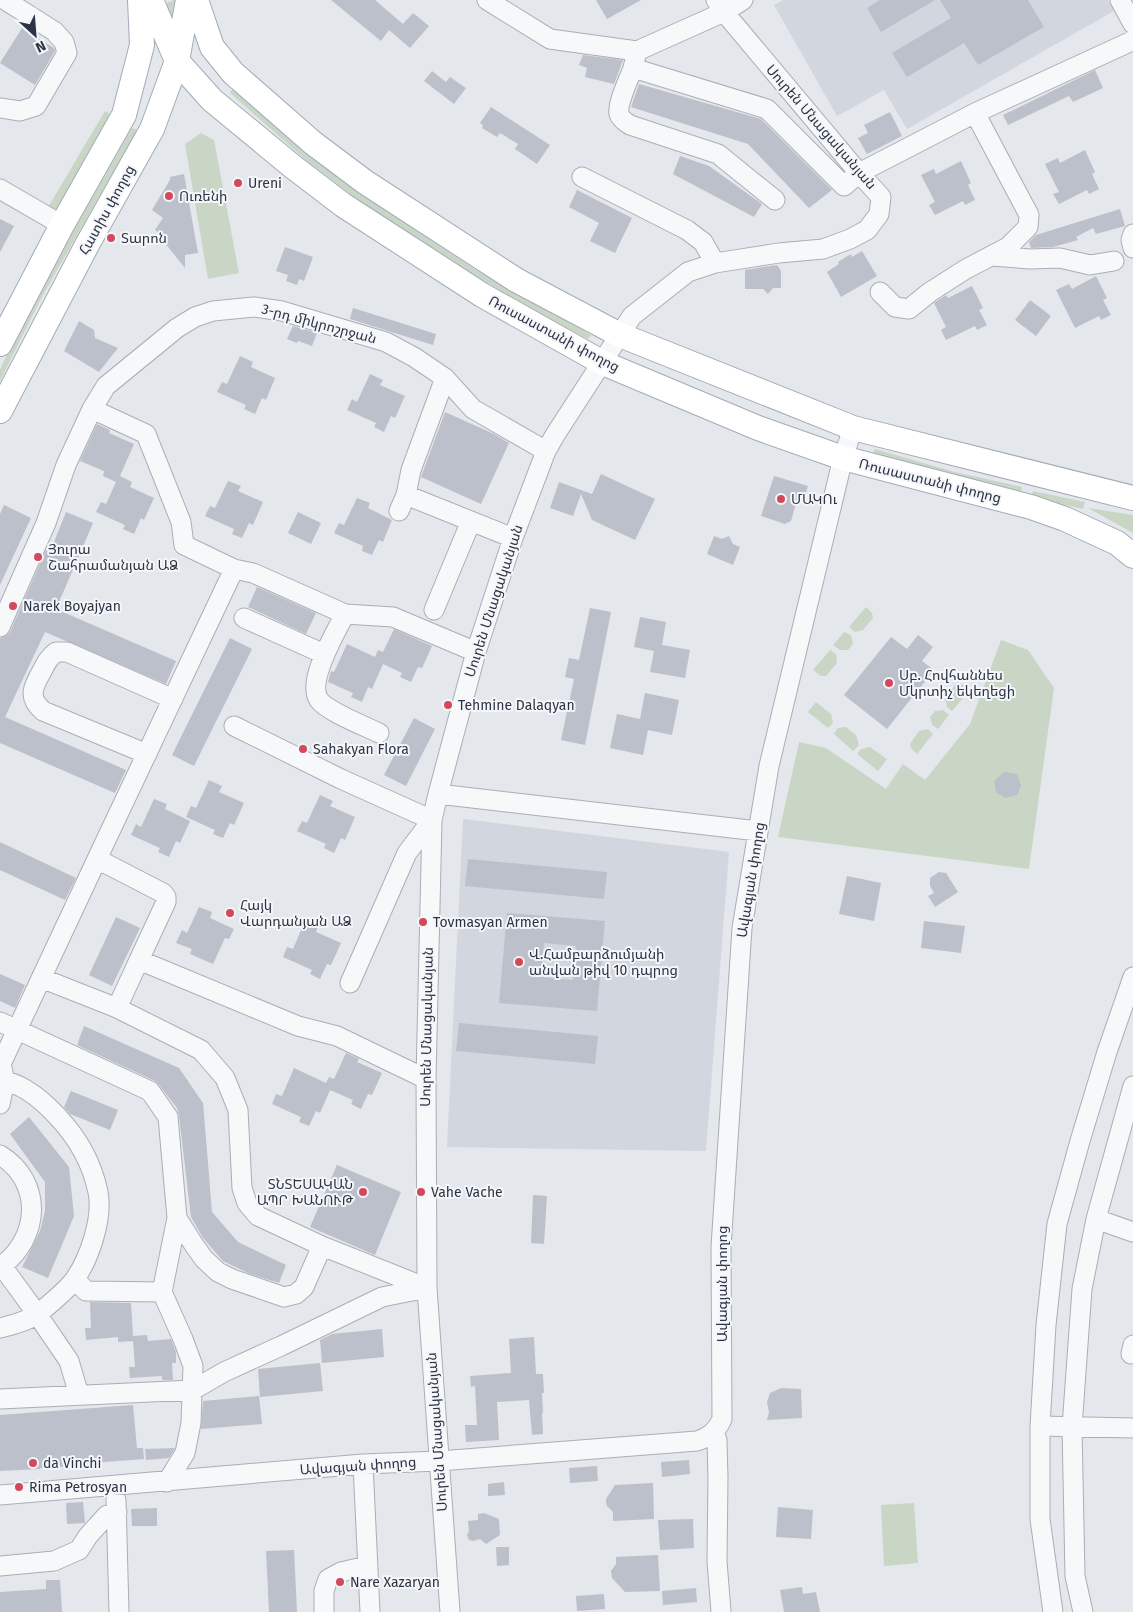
<svg xmlns="http://www.w3.org/2000/svg" width="1133" height="1612" font-family="'Fira Sans','Noto Sans Armenian',sans-serif">
<rect width="100%" height="100%" fill="#e4e7ec"/>
<!-- built -->
<path fill="#d2d6de" d="M783,0H1108L1114,11L907,129L884,90L837,116L774,5Z
M463,819L729,852L706,1151L447,1147Z"/>
<!-- green -->
<path fill="#c9d6c5" d="M157,0L167,3L174,0H178L173,22Z
M234,87L297,144L373,202L476,270L591,335L588,339L542,315L475,275L369,208L306,160L230,93Z
M105,111L116,118L58,216L47,209Z
M132,128L137,130L43,295L0,381V369L37,295Z
M201,133L214,140L239,273L208,279L185,144Z
M875,449L955,472L1022,487L1021,494L873,454Z
M1033,491L1085,502L1083,509L1031,497Z
M1088,508L1133,515V533Z
M866,607L872,613L873,618L863,630L855,632L849,627Z
M844,632L851,635L853,644L848,650H840L833,645Z
M1001,640L1028,650L1054,688L1029,869L778,837L799,742L826,748L886,789L903,764L925,780L970,724Z
M830,650L836,654L837,663L826,676H821L813,670Z
M956,684H961L970,690L952,711L947,707L945,698Z
M816,702L831,714L833,723L828,728L808,712Z
M943,710L949,715L938,729L932,725L930,717L935,711Z
M846,727L856,735L859,745L853,751L834,734L838,728Z
M928,729L933,734L917,754L911,748L910,744L919,731Z
M870,747L887,759L878,771L857,754L861,749Z
M914,1503L918,1563L884,1566L881,1505Z"/>
<!-- building -->
<path fill="#bbc0ca" fill-rule="evenodd" d="M331,0H375L403,24L413,13L429,26L410,48L389,30L381,41Z
M596,0H641L607,19Z
M880,0H935L881,32L867,8Z
M940,0H1028L1044,27L978,65L964,43L907,77L892,53L951,18Z
M22,28L54,48L55,51L35,85L0,63Z
M583,55L623,60L614,84L585,77L587,68L579,65Z
M1095,70L1103,88L1073,102L1069,96L1008,125L1003,115Z
M432,71L446,82L450,77L466,88L454,104L424,81Z
M639,84L761,119L832,190L809,208L748,144L631,107Z
M491,107L550,145L537,164L515,149L518,144L500,133L497,137L482,128L483,125L480,123Z
M890,112L902,136L867,154L858,138L868,133L864,125Z
M1085,150L1095,172L1092,174L1099,189L1089,194L1087,190L1059,204L1053,194L1059,192L1045,164L1058,158L1060,163Z
M680,156L709,166L762,204L754,217L673,174Z
M961,161L971,183L968,185L975,200L965,205L963,201L935,215L929,205L935,202L921,175L934,169L936,174Z
M184,174L198,253L185,255V268L165,243V237L155,230L163,218L152,210L170,180V177Z
M577,190L632,218L615,253L590,241L599,223L569,207Z
M1120,209L1125,226L1096,234L1093,228L1076,237L1078,240L1053,247L1031,248L1029,242L1036,235Z
M0,219L14,226L0,252Z
M285,247L313,257L304,281L299,279L297,285L286,281L288,275L276,271Z
M862,251L877,276L841,297L827,272L839,264L838,262L851,254L852,257Z
M777,265L781,271V288H773L768,294L763,289H745V270Z
M1096,276L1107,298L1103,300L1111,315L1101,320L1099,316L1075,328L1056,290L1069,284L1072,289Z
M972,286L983,308L979,310L987,325L977,330L975,326L946,340L941,330L946,327L934,303L946,295L948,298Z
M1030,300L1051,316L1036,336L1015,320Z
M353,308L436,334L433,345L350,319Z
M79,321L94,330L95,338L118,348L99,372L64,351Z
M293,326L317,333L312,346L298,341L297,343L287,339Z
M240,356L253,362L251,367L275,378L266,400L262,398L255,414L244,409L246,405L217,392L222,382L227,384Z
M370,374L383,380L380,385L405,396L395,418L391,416L384,432L374,427L376,423L347,410L352,399L357,402Z
M445,412L494,434L509,443L481,504L421,477Z
M97,424L110,430L109,433L134,444L120,476L132,482L130,487L154,498L144,520L141,518L134,534L123,529L125,525L96,512L101,502L106,504L116,482L103,476L104,471L80,461Z
M601,474L655,499L635,540L592,520L581,494L573,516L550,508L559,482L592,494Z
M774,476L808,486L803,502L797,500L791,521L785,524L761,516Z
M228,481L241,486L238,491L263,502L253,525L249,523L242,538L232,534L234,529L205,516L210,506L215,508Z
M357,498L370,503L368,508L392,520L383,542L379,540L372,555L362,551L363,546L334,533L339,523L344,525Z
M4,505L31,518L0,585V514Z
M66,512L93,523L56,609L176,661L166,684L45,632L5,717L126,770L115,793L0,743V638L6,636L10,632L46,550L50,552Z
M298,512L321,523L311,544L288,533Z
M714,536L722,539L729,536L733,544L740,547L733,565L707,554Z
M257,587L316,613L306,634L248,607Z
M590,608L611,612L585,745L561,740L574,679L565,677L569,658L579,660Z
M640,617L666,622L662,645L690,650L685,678L650,672L654,651L634,647Z
M394,629L432,646L422,668L418,667L411,682L400,677L402,673L383,664L372,689L368,687L362,702L351,697L353,693L328,682L331,671L334,672L347,644L375,657L378,650L383,652Z
M918,635L933,647L922,661L934,670L887,729L844,695L891,637L907,649Z
M230,638L252,649L194,766L172,755Z
M645,693L679,700L672,735L648,730L643,755L610,748L617,714L640,719Z
M414,718L435,729L406,786L384,775Z
M1004,772L1017,774L1021,785L1017,795L1005,798L996,792L994,781Z
M209,780L222,786L219,792L244,803L234,825L230,823L223,838L213,834L215,830L186,817L191,806L196,808Z
M320,795L333,801L330,806L355,817L345,840L341,838L334,853L324,848L326,844L297,831L302,821L307,823Z
M154,799L167,804L165,809L190,821L180,843L176,841L169,857L158,852L160,848L131,835L136,824L141,827Z
M0,842L76,878L65,900L0,870Z
M468,859L607,872L604,899L465,886Z
M939,872L946,873L958,892L935,907L928,896L934,893L930,886V878Z
M847,876L881,883L874,921L839,914Z
M199,907L212,912L210,918L234,929L229,939L225,938L213,964L190,954L192,949L176,943L182,930L187,933Z
M507,913L605,921L597,1011L499,1003ZM544,943L576,946L573,980L541,977Z
M116,917L140,928L112,986L89,975Z
M305,921L318,927L316,932L341,943L331,965L327,964L320,979L310,974L312,970L283,957L287,947L293,949Z
M924,921L965,926L961,953L921,948Z
M0,974L25,985L15,1008L0,1001Z
M459,1023L598,1036L595,1064L456,1051Z
M84,1026L179,1068L203,1103L212,1212L238,1242L286,1265L279,1283L250,1274L223,1261L203,1238L191,1217L179,1116L177,1108L159,1085L155,1081L77,1045Z
M346,1053L359,1059L357,1062L382,1073L372,1095L368,1094L361,1109L351,1104L353,1100L330,1090L320,1113L316,1111L309,1126L299,1122L301,1117L272,1104L276,1094L282,1096L294,1068L326,1083L329,1077L334,1079Z
M71,1091L118,1110L110,1130L70,1114L64,1107Z
M29,1117L69,1167L74,1216L48,1278L22,1267L40,1231L45,1211V1182L10,1134Z
M337,1165L401,1192L375,1255L310,1227Z
M533,1195L547,1196L544,1244L531,1243Z
M90,1302L131,1303L133,1336L147,1335L148,1341L171,1339L176,1352V1363H172L173,1380H162V1376L130,1378L129,1367H135L133,1341L118,1342V1337L86,1340L85,1328H91Z
M382,1329L384,1357L322,1363L320,1340L332,1334Z
M534,1337L536,1374H543L544,1393H542L543,1413H542L543,1434L532,1435L529,1400L497,1402L499,1440L466,1442L465,1425H477L475,1386L471,1387L470,1376L511,1373L509,1339Z
M320,1363L323,1391L260,1397L258,1369Z
M781,1388L801,1389L802,1418L767,1420L769,1412L767,1402L770,1393Z
M259,1396L262,1424L201,1429L203,1401Z
M133,1405L137,1448H143L144,1459L78,1464V1466L40,1468V1469L0,1471V1415Z
M175,1448L169,1458L146,1460L145,1449Z
M689,1460L690,1474L662,1477L661,1462Z
M597,1466L598,1481L570,1483L569,1468Z
M504,1482L505,1495L488,1496V1484Z
M653,1483L654,1519L613,1521V1512L607,1506L606,1502V1499L615,1485Z
M83,1502L85,1523L67,1524L66,1503Z
M778,1507L813,1510L811,1539L776,1537Z
M157,1508V1526H132L131,1509Z
M484,1513L499,1519L500,1535L486,1544L480,1539L473,1541L469,1540L467,1535L469,1531L468,1521L478,1520V1514Z
M693,1519L694,1548L660,1550L658,1520Z
M496,1547H509V1565L497,1566Z
M294,1550L297,1612H269L266,1551Z
M658,1555L660,1591L625,1592L612,1578L611,1571L616,1564V1557Z
M46,1580H60L62,1612H0V1592L46,1589Z
M802,1587L803,1594L816,1592L820,1612H784L780,1590Z
M696,1588L697,1602L663,1605L662,1591Z
M604,1594L605,1609L577,1611L576,1596Z"/>
<g fill="none" stroke-linecap="round" stroke-linejoin="round">
<defs>
<path id="minor" d="M487,0L550,39L637,51L724,12L743,0
M1120,0L1133,24
M637,51L633,68L767,109L844,186L859,173L975,113L1132,41
M633,68C629,79 617,103 619,114C621,120 626,122 630,125L718,154L775,200
M0,108L20,111L36,106L67,53L64,42L54,31L5,0
M582,177L687,230L703,242L715,263
M0,189L62,225
M1133,234L1131,240L1133,248
M992,256L1030,259L1060,258L1090,265L1114,261
M880,292L895,307L909,309L930,292L966,269L1008,247L1028,227L1029,215L975,113
M92,409L146,434L181,522L184,545L234,569
M406,495L513,538
M399,511L406,495L411,470L445,378
M434,610L471,521
M244,618L324,654
M0,627L46,523L66,465L92,409L106,386L177,328L195,317L213,311L254,307L282,311L386,342L414,357L445,378L473,409L546,451
M234,726L341,779L432,820L407,853L350,983
M379,733C365,726 328,712 319,700C306,681 336,632 345,614L393,617L476,652
M147,754L43,711C27,697 33,687 42,671C46,663 49,657 56,652H67L173,699
M438,794L758,831
M97,859L163,893L166,897V902L139,960
M41,978L117,1008L201,1050L225,1078L238,1110L242,1188L247,1203L258,1216L322,1246L427,1288
M117,1008L139,960L298,1026L337,1036L426,1079
M0,1022L150,1091L168,1117L177,1218L162,1292
M0,1080C22,1083 42,1100 57,1116C77,1137 92,1163 98,1192C103,1218 90,1257 75,1279C67,1290 50,1304 39,1313C28,1321 13,1325 0,1328
M0,1104L5,1081L1,1064L97,859L234,569L253,573L345,614
M0,1155C44,1182 40,1239 0,1267
M177,1218L194,1245L204,1259L218,1272L232,1279L284,1297L296,1294L304,1287L322,1246
M1096,1219L1133,1232
M2,1266L37,1314L69,1361L79,1395
M75,1279L86,1291L162,1292L183,1339L193,1366L191,1423L185,1453L167,1482
M1131,1354L1133,1345
M0,1399L193,1390L224,1372L281,1346L382,1297L427,1288
M1040,1426L1133,1428
M714,1432L717,1440L718,1478L717,1561L721,1612
M363,1464L370,1612
M0,1495L363,1464L439,1461L697,1441C709,1437 717,1431 722,1419L721,1247L742,928L769,766L843,458L853,428
M116,1500L119,1612
M0,1566L54,1561L79,1550L88,1536L107,1515L117,1512
M324,1612V1591L328,1579L341,1572L367,1566
M450,1612L427,1288L426,1079L432,820L438,794L476,652L513,538L546,451L555,435L632,316L688,272L715,263L779,253L823,249L850,239L867,230L879,214L881,197L859,173L724,12L716,0
M1053,1612L1040,1519V1426L1046,1325L1057,1224L1080,1141L1107,1052L1133,977
M1083,1612L1075,1576L1072,1427L1082,1289L1096,1219L1133,1086"/>
<path id="major" d="M151,0L177,61L212,100L292,166L343,205L482,295L603,363L758,428L843,458L1031,507L1065,519L1117,543L1133,556
M196,0L212,47L233,73L313,143L365,182L516,280L620,335L853,428L1133,498
M0,344L62,225L124,115L142,45L140,0
M0,411L88,243L152,129L177,61L188,0"/>
</defs>
<!-- minor casing -->
<use href="#minor" stroke="#a9aeb7" stroke-width="21"/>
<!-- major casing -->
<use href="#major" stroke="#a3abb8" stroke-width="26"/>
<!-- minor -->
<use href="#minor" stroke="#f7f8fa" stroke-width="19"/>
<!-- major -->
<use href="#major" stroke="#fff" stroke-width="24"/>
</g>
<!-- markers -->
<g fill="#d1495b" stroke="#f4f6f9" stroke-width="2">
<circle cx="238" cy="183" r="5"/>
<circle cx="169" cy="196" r="5"/>
<circle cx="111" cy="238" r="5"/>
<circle cx="781" cy="499" r="5"/>
<circle cx="38" cy="557" r="5"/>
<circle cx="13" cy="606" r="5"/>
<circle cx="889" cy="683" r="5"/>
<circle cx="448" cy="705" r="5"/>
<circle cx="303" cy="749" r="5"/>
<circle cx="230" cy="913" r="5"/>
<circle cx="423" cy="922" r="5"/>
<circle cx="519" cy="962" r="5"/>
<circle cx="363" cy="1192" r="5"/>
<circle cx="421" cy="1192" r="5"/>
<circle cx="33" cy="1463" r="5"/>
<circle cx="19" cy="1487" r="5"/>
<circle cx="340" cy="1582" r="5"/>
</g>
<g text-anchor="middle" dominant-baseline="central" stroke-width="4" stroke-linejoin="round" paint-order="stroke">
<!-- street labels -->
<g font-size="14" fill="#2b3445" stroke="#f4f6f9">
<text transform="translate(821 127) rotate(49)">Սուրեն Մնացականյան</text>
<text transform="translate(107 210) rotate(-61)">Հատիս փողոց</text>
<text transform="translate(319 324) rotate(15)">3-րդ միկրոշրջան</text>
<text transform="translate(554 334) rotate(28)">Ռուսաստանի փողոց</text>
<text transform="translate(930 481) rotate(14)">Ռուսաստանի փողոց</text>
<text transform="translate(494 601) rotate(-72)">Սուրեն Մնացականյան</text>
<text transform="translate(751 880) rotate(-81)">Ավագյան փողոց</text>
<text transform="translate(427 1027) rotate(-89)">Սուրեն Մնացականյան</text>
<text transform="translate(722 1284) rotate(-90)">Ավագյան փողոց</text>
<text transform="translate(437 1432) rotate(-94)">Սուրեն Մնացականյան</text>
<text transform="translate(358 1466) rotate(-4)">Ավագյան փողոց</text>
</g>
<!-- poi labels -->
<g font-size="14" fill="#2b3445" stroke="#f4f6f9" text-anchor="start">
<text x="248" y="183">Ureni</text>
<text x="179" y="196">Ուռենի</text>
<text x="121" y="238">Տարոն</text>
<text x="791" y="499">ՄԱԿՈւ</text>
<text x="48" y="549">Յուրա<tspan x="48" dy="16">Շահրամանյան ԱՁ</tspan></text>
<text x="23" y="606">Narek Boyajyan</text>
<text x="899" y="675">Սբ. Հովհաննես<tspan x="899" dy="16">Մկրտիչ եկեղեցի</tspan></text>
<text x="458" y="705">Tehmine Dalaqyan</text>
<text x="313" y="749">Sahakyan Flora</text>
<text x="240" y="905">Հայկ<tspan x="240" dy="16">Վարդանյան ԱՁ</tspan></text>
<text x="433" y="922">Tovmasyan Armen</text>
<text x="529" y="954">Վ.Համբարձումյանի<tspan x="529" dy="16">անվան թիվ 10 դպրոց</tspan></text>
<text x="353" y="1184" text-anchor="end">ՏՆՏԵՍԱԿԱՆ<tspan x="353" dy="16">ԱՊՐ ԽԱՆՈՒԹ</tspan></text>
<text x="431" y="1192">Vahe Vache</text>
<text x="43" y="1463">da Vinchi</text>
<text x="29" y="1487">Rima Petrosyan</text>
<text x="350" y="1582">Nare Xazaryan</text>
</g>
</g>
<!-- north arrow -->
<g transform="translate(35 35) rotate(154)" stroke="#f4f6f9" stroke-width="4" paint-order="stroke">
<path d="M0-4L9 19L0 12L-9 19Z" fill="#2b3445"/>
<text y="-8" font-size="14" font-weight="bold" text-anchor="middle" fill="#2b3445">N</text>
</g>
</svg>
